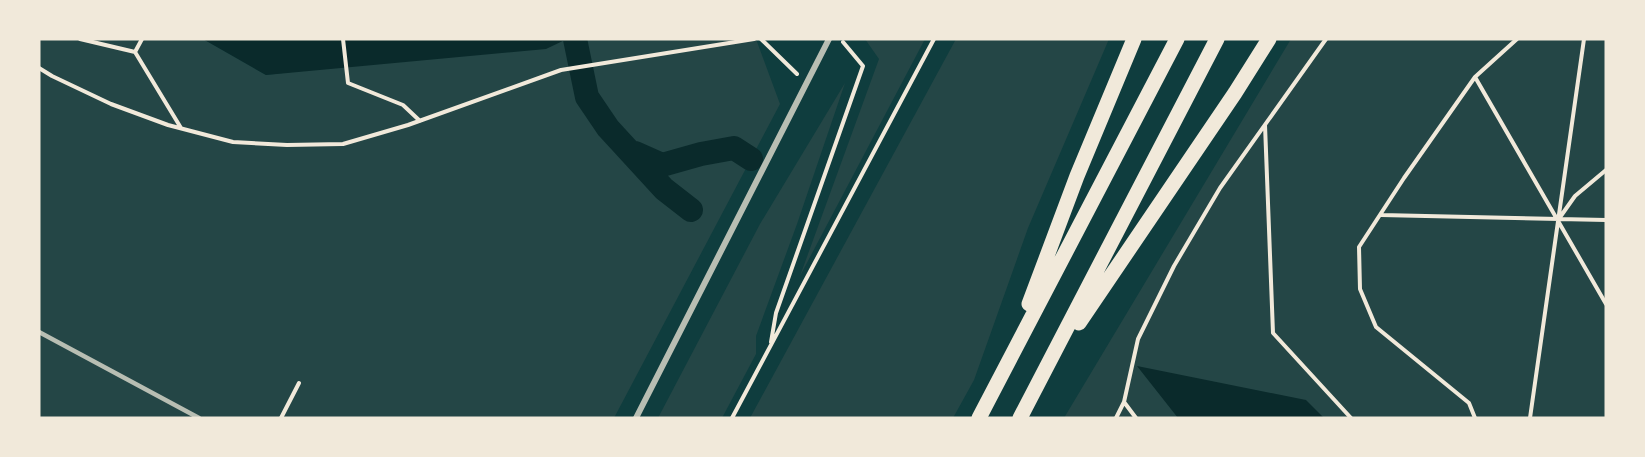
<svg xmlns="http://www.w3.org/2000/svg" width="1645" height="457" font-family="'IBM Plex Sans',sans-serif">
<rect width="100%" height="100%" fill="#0f3d3e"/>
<!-- green -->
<path fill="#244646" d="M39,39H203L266,75L574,39H756L780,104L614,418H39Z
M865,39H925L800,276L879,59Z
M956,39H1109L1028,228L974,380L953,418H750Z
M1291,39H1606V418H1064Z
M845,83L797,224L756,336V354L722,418H658L760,224Z"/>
<!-- water -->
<path fill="#0a2a2b" d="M203,39H567L546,49L266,75Z
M1137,366L1306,400L1324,418H1178Z"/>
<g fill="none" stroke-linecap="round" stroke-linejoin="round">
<!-- canal -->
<path stroke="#0a2a2b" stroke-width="24" d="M575,39L587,97L608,128L664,189L691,210
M635,153L662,165L701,154L734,148L751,159"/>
<!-- path -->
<path stroke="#f1e9da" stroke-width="4" d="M80,39L135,52L181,128
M343,39L348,83L403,105L420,121
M761,39L797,74
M135,52L142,39
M39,68L52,76L111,104L168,125L233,142L287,145L343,144L408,125L561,70L754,39
M1475,77L1606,304
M1265,125L1273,333L1351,418
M1381,215L1606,220
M1558,220L1575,196L1606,170
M771,342L776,313L863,66L843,42
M281,418L299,383
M732,418L934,39
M1116,418L1124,402
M1136,418L1124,402L1138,339L1174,266L1220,188L1326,39
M1475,418L1469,403L1376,327L1360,289L1359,247L1404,178L1475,77L1517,39
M1530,418L1584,39"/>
<!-- service -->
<path stroke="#b8beb3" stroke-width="4.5" d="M39,332L199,418"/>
<!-- minor -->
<path stroke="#b8beb3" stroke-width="6" d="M636,418L829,39"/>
<!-- primary -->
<path stroke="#f1e9da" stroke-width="15" d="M1029,304L1077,176L1134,39
M1079,323L1235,93L1269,39
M979,418L1177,39
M1020,418L1217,39"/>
</g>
<!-- border -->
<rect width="1645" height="457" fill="none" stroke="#f1e9da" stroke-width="81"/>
</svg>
